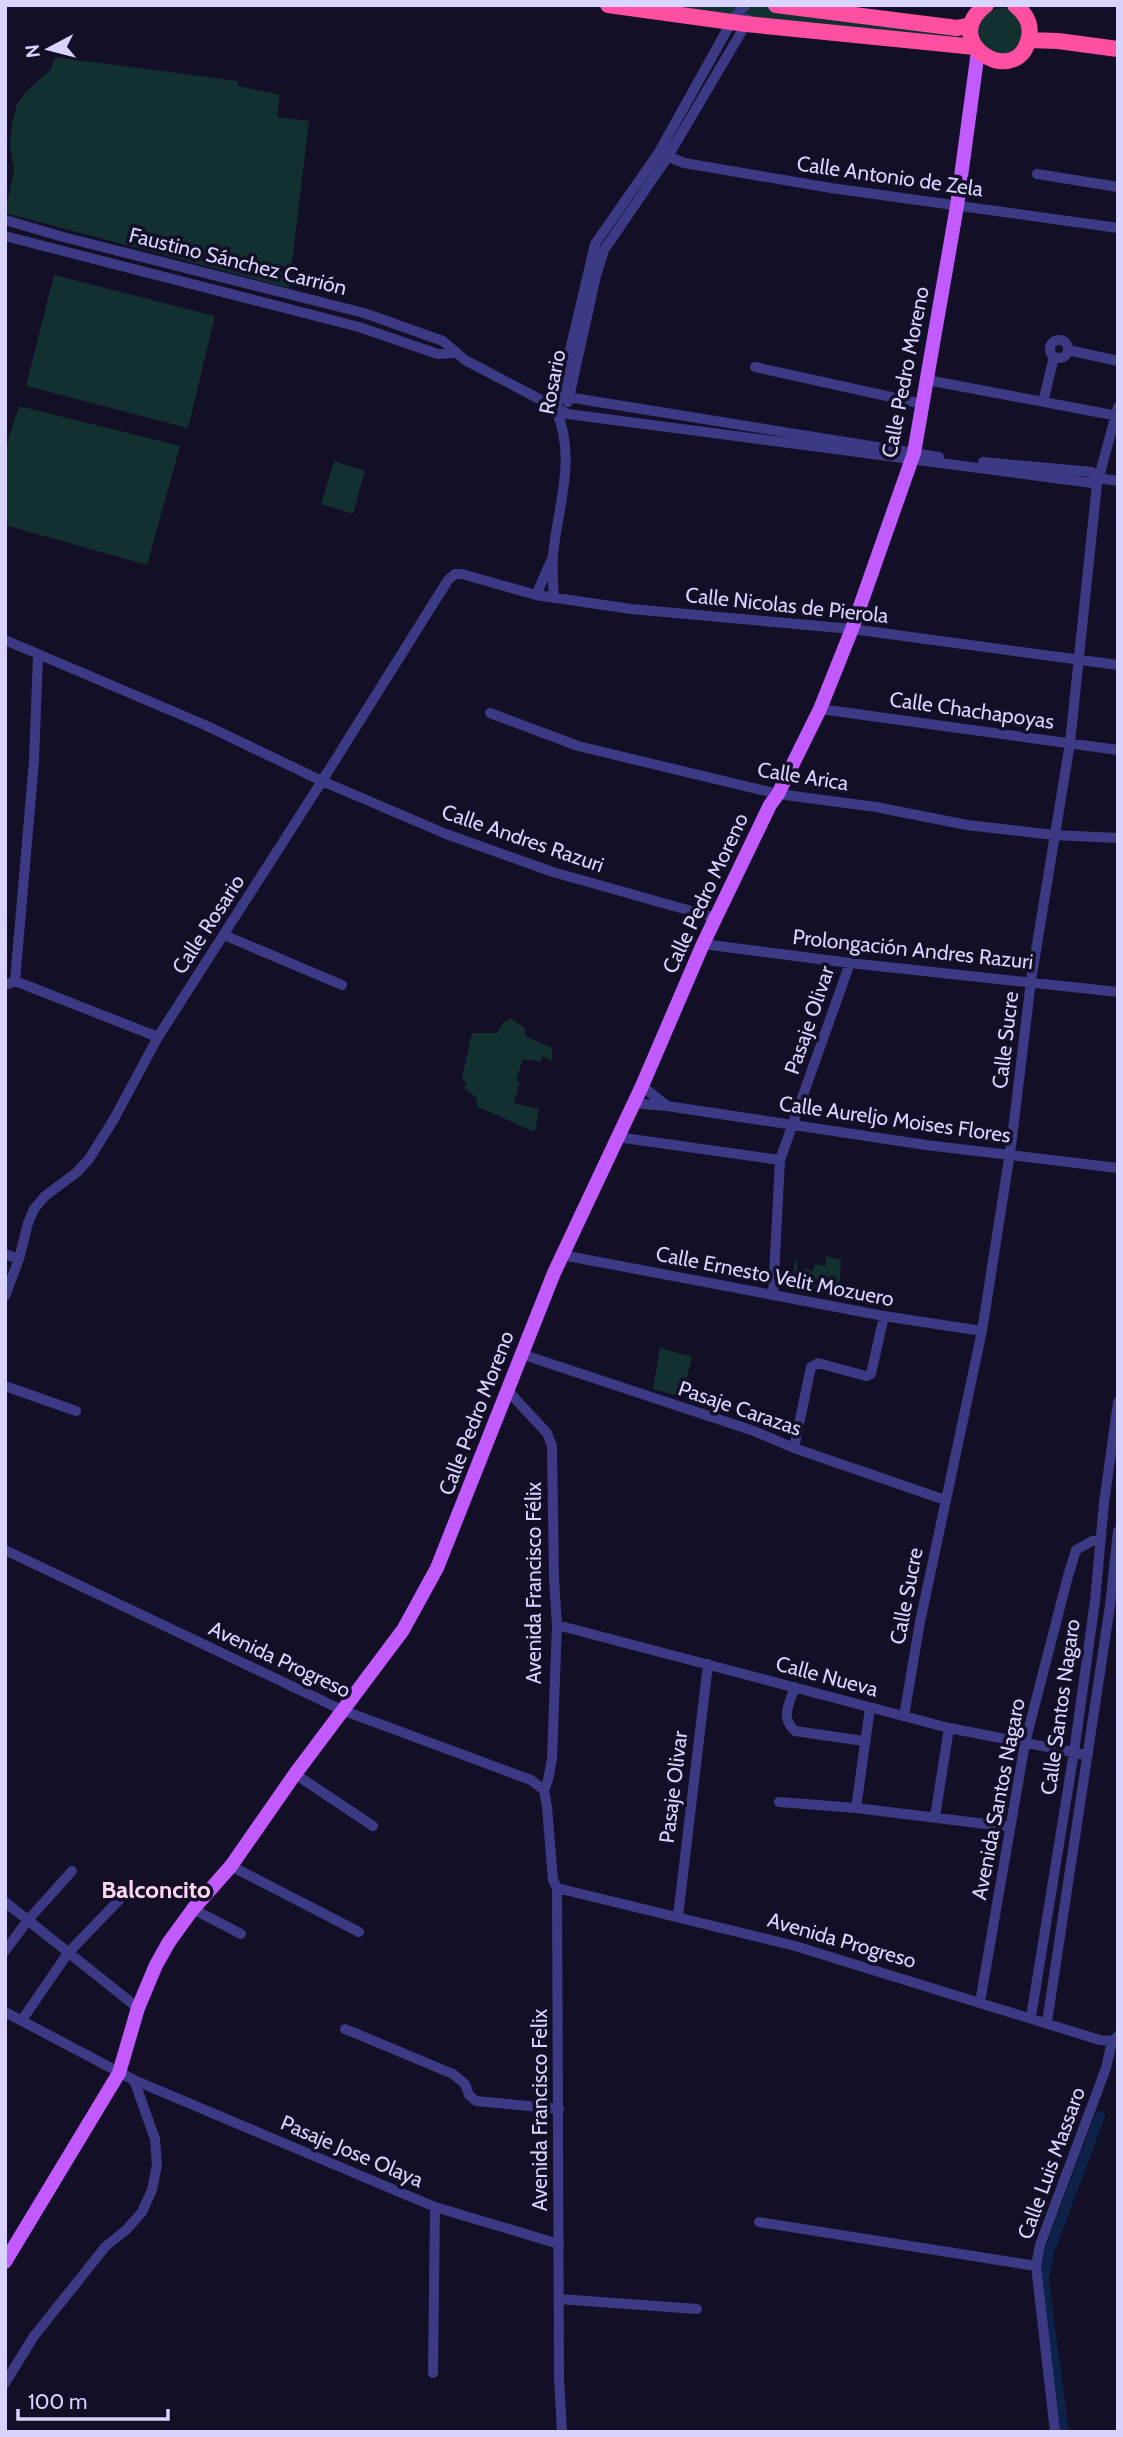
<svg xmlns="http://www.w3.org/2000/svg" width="1123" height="2437" font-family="Cabin,sans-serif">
<rect width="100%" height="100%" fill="#130f26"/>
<!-- green -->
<path fill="#12302f" d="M647,5H767L962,30L959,43Z
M978 31a23 23 0 1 1 46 0a23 23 0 1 1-46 0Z
M55,57L238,81V86L280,95L277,117L309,121L289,288L5,213L14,170L10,147L12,124L17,104L27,91L51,69Z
M54,275L215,316L188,428L26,386Z
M19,406L180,446L147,565L5,525V450Z
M334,461L365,471L353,514L321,504Z
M511,1019L525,1028V1036L552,1048V1061L542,1056L541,1062L523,1059L516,1080L520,1082L514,1103L539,1109L535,1132L478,1107L476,1097L464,1088L467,1085L462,1078L472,1033H497L504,1022Z
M826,1256L841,1260L839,1294L794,1286V1263L797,1261L798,1272H802L803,1268L813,1271L815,1264L826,1266Z
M660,1348L692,1357L682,1397L653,1389Z"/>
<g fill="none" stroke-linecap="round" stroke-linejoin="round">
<!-- canal -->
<path stroke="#0c2248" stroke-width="10" d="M1064,2432L1044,2281L1049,2252L1100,2116"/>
<!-- minor -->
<path stroke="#3d3a85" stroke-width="10" d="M662,154L684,163L831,188L1118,228
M1037,174L1118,187
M5,220L63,237L364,313L443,341L465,360L568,414L1092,483L1098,478
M5,236L359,327L438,354L454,353
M1050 349a9 9 0 1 1 18 0a9 9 0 1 1-18 0Z
M1068,350L1118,361
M755,367L923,404
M927,380L1118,416
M554,398L567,397L939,457
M568,402L596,276L604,250L667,158L746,24L747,19
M1043,402L1054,357
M983,462L1092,472L1098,478L1118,481
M536,595L551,561
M554,598C553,584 552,569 553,555C558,505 577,458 556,410L595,244L659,152L732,21L745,5
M5,640L205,725L322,781L446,834L553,872L716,918
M820,709L1118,750
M490,713L578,746L778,794L876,807L967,825L1054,835L1118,838
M224,935L342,985
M703,944L850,963L1118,992
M15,981L158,1037
M5,985L15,981L34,761L38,655
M642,1086L667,1106
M633,1103L667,1106L926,1145L1118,1168
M617,1137L780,1160
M5,1254L19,1259
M562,1255L884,1316L982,1331
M773,1295L780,1160L850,963
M5,1296L19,1259L28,1223L34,1209L45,1196L76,1173L89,1159L114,1119L158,1037L322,781L448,580L455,574H462L536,595L631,609L852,629L1118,665
M521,1354L754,1431L794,1448L945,1500
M5,1386L76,1411
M507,1390L547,1433L552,1446L554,1579L557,1625L552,1759L548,1780L544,1790
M794,1448L811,1367L818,1363L866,1376L871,1374L884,1316
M5,1550L342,1710L531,1780L544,1790
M557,1625L949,1728L1088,1755
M795,1687C789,1704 780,1718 795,1731L864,1741
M904,1716L920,1622L982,1331L1011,1146L1031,981L1070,743L1097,484L1118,407
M295,1774L373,1826
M544,1790L547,1807L553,1880L557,1888L559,2378L562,2432
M779,1802L856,1808L1010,1827
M856,1808L870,1708
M935,1817L949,1728
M231,1866L359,1932
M557,1888L795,1946L1100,2040L1112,2041
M5,1902L138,2008
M193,1909L241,1934
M678,1916L708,1664
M5,1951L28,1920L72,1871
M980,2002L1025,1743L1068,1576L1076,1550L1092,1541L1101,1540
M5,2012L134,2080L155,2139L157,2165L152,2190L142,2212L127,2229L105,2247L86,2271L34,2336L5,2383
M1031,2017L1074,1752L1095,1601L1104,1503L1118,1402
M22,2020L68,1953L120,1899
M1047,2022L1110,1606L1118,1531
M345,2029L453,2074L465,2084L469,2095L476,2101L559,2109
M134,2080L435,2207L559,2244
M759,2222L1036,2266
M559,2299L697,2309
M433,2373L435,2207
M1055,2432L1036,2266L1040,2245L1106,2068L1112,2041L1118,2036"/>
<!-- major -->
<path stroke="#c25bff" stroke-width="14" d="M5,2262L119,2073L138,2008L156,1965L169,1942L193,1909L231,1866L295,1774L403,1630L437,1568L554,1273L642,1086L703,944L770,805L778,794L820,709L852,629L914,453L957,206L978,51"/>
<!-- highway -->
<path stroke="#ff4fa3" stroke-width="16" d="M608,5L746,24L975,47
M776,5L957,28L971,25
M986,5C936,43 1019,91 1029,37C1032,23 1025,13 1015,5
M1029,40L1058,41L1118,49"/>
</g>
<g text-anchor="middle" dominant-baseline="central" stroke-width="7" stroke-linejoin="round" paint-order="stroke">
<!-- street labels -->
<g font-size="21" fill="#d9d4ff" stroke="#130f26">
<text transform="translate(890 176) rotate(8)">Calle Antonio de Zela</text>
<text transform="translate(238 261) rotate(14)">Faustino Sánchez Carrión</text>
<text transform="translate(905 372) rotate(-79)">Calle Pedro Moreno</text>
<text transform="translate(552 382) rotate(-79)">Rosario</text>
<text transform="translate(787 605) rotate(6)">Calle Nicolas de Pierola</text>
<text transform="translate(972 710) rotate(8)">Calle Chachapoyas</text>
<text transform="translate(803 776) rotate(9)">Calle Arica</text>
<text transform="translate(523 838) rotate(19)">Calle Andres Razuri</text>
<text transform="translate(705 893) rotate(-65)">Calle Pedro Moreno</text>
<text transform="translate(208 924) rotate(-57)">Calle Rosario</text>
<text transform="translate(913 949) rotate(6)">Prolongación Andres Razuri</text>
<text transform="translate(809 1020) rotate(-71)">Pasaje Olivar</text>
<text transform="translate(1005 1040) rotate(-83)">Calle Sucre</text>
<text transform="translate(895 1119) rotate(8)">Calle Aureljo Moises Flores</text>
<text transform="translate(775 1276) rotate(11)">Calle Ernesto Velit Mozuero</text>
<text transform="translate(740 1408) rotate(19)">Pasaje Carazas</text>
<text transform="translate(476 1413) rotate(-69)">Calle Pedro Moreno</text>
<text transform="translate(533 1583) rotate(-90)">Avenida Francisco Félix</text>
<text transform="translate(906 1596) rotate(-79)">Calle Sucre</text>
<text transform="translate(280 1659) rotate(25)">Avenida Progreso</text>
<text transform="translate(827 1676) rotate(15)">Calle Nueva</text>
<text transform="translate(1060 1707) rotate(-82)">Calle Santos Nagaro</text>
<text transform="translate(673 1787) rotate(-83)">Pasaje Olivar</text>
<text transform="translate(998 1799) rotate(-79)">Avenida Santos Nagaro</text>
<text transform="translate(842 1940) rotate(16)">Avenida Progreso</text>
<text transform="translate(539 2110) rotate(-90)">Avenida Francisco Felix</text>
<text transform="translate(352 2151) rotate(23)">Pasaje Jose Olaya</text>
<text transform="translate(1051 2163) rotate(-70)">Calle Luis Massaro</text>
</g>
<!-- quarter labels -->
<g font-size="24" font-weight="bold" fill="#ffd6f0" stroke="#130f26">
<text x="156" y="1889">Balconcito</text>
</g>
</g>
<!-- border -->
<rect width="1123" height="2437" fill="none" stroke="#d9d4ff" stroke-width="14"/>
<!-- north arrow -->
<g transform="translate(49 49) rotate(263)" stroke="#130f26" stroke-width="5" paint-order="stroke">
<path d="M0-5L12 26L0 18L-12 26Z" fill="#d9d4ff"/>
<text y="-10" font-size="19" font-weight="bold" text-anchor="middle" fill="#d9d4ff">N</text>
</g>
<!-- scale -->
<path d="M18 2409v10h150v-10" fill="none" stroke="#d9d4ff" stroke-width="3.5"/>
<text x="28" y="2409" font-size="21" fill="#d9d4ff" stroke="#130f26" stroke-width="5" paint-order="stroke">100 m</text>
</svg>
